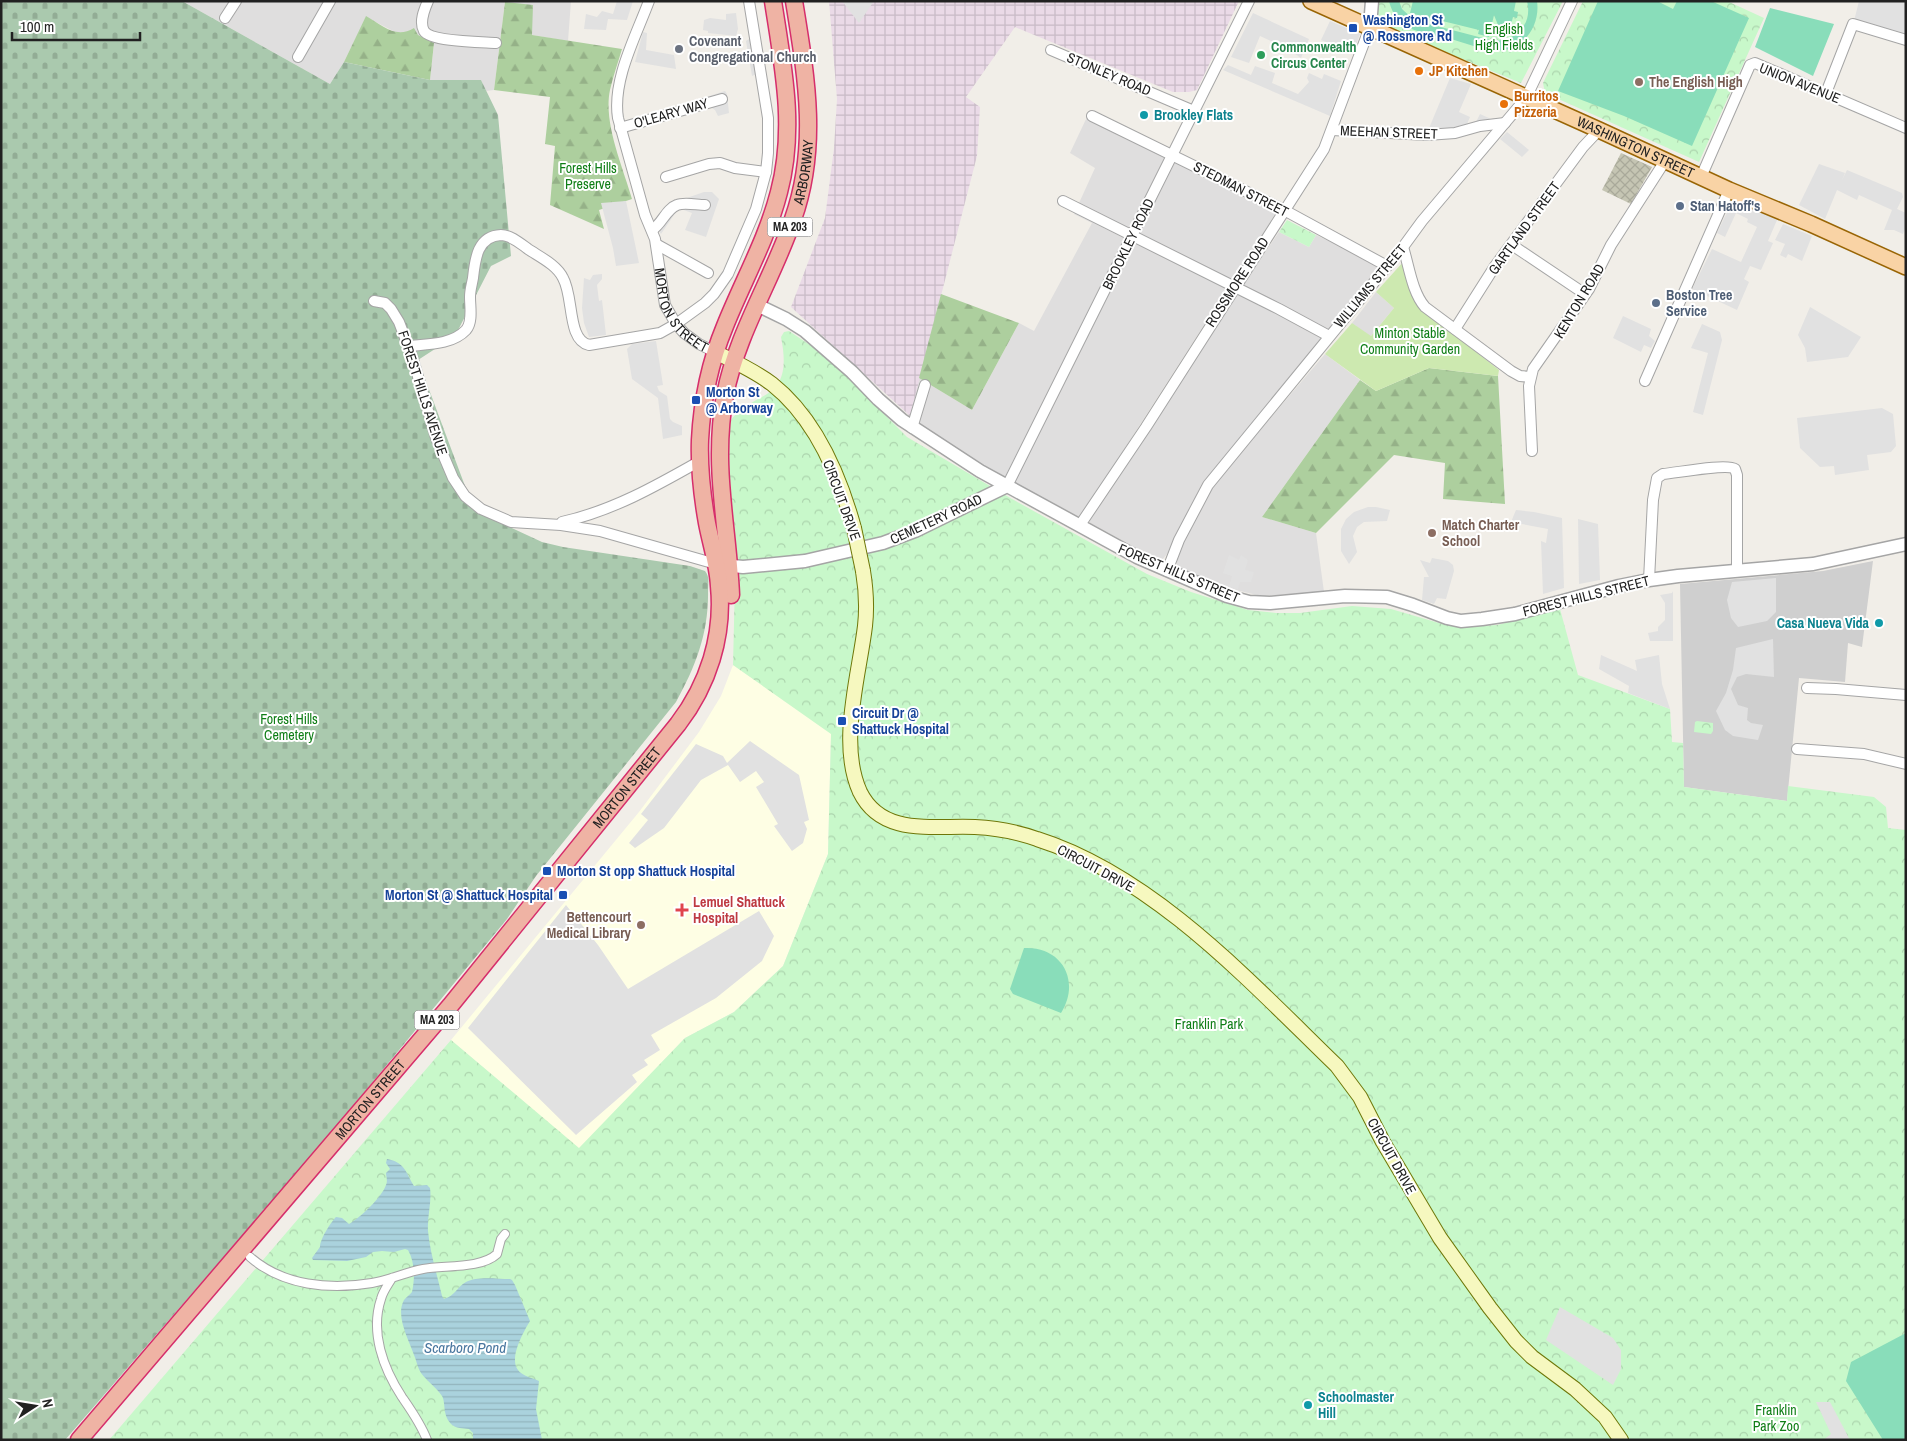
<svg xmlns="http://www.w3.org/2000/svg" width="1907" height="1441" font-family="'Archivo Narrow',sans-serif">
<defs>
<pattern id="industrial-grid" width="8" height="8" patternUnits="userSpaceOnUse" patternTransform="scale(1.25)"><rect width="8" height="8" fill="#eadae7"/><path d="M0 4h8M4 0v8" fill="none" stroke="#c8bbc6"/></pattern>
<pattern id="construction-cross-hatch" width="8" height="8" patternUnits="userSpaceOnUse" patternTransform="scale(1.25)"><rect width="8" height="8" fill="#c5c5b3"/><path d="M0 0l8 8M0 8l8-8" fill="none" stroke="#a9a99a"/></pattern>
<pattern id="forest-firs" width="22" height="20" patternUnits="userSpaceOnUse" patternTransform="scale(1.25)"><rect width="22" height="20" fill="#adcf9e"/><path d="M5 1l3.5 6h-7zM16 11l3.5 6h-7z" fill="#95b188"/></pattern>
<pattern id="cemetery-stones" width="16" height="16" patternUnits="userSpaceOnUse" patternTransform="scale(1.25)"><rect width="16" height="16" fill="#aac9ae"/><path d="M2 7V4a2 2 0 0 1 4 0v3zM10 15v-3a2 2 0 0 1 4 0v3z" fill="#92ac95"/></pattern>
<pattern id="park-crowns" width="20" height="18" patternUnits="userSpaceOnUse" patternTransform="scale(1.25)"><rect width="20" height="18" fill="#c8f8ca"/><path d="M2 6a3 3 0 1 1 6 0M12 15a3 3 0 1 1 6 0" fill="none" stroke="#acd4ad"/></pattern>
<pattern id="water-rules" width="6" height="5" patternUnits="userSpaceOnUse" patternTransform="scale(1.25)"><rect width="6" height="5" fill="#aad2dd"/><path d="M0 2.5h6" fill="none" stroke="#92b4bd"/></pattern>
</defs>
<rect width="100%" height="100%" fill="#f1eee8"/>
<!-- residential -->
<path fill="#dfdede" d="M182,1H571L568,41L532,35L505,2L494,90L486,91L481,80H430L434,44L407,32L397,33L366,17L344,62L330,84Z
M1087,117L1276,213L1082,515L1079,517L1019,485L1001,477L919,425L910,416L919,378L972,410L1019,323L1034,331L1092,223L1074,214L1095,168L1070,153Z
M1279,232L1309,247L1316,235L1377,263L1379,268L1201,489L1167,554L1162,560H1158L1090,523V519L1225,311Z
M1376,292L1394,308L1370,337L1352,323Z
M1325,354L1360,380L1262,517L1316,533L1324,592L1261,596L1228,588L1180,570L1177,566V556L1214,484Z"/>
<!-- industrial -->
<path fill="url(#industrial-grid)" d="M829,1H1239L1197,90L1189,92H1173L1015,27L966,97L980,107L977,156L910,416L791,307L825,218L834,148L837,99Z"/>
<!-- education -->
<path fill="#fefee4" d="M733,665L831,733L828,854L783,966L734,1012L685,1038L579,1149L451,1040L639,812L699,732L721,696Z"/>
<!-- religious -->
<path fill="#cfcfcf" d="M1873,561L1862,647L1848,643L1845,682L1799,678L1787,801L1684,787L1680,584L1823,571Z"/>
<!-- construction -->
<path fill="url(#construction-cross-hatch)" d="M1621,153L1652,167L1631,204L1602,190Z"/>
<!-- forest -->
<path fill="url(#forest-firs)" d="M505,2L533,5L532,35L622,49C618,63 613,76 610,90C603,123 623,167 632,199L599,210L604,229L550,205L555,146L545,144L550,97L494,90Z
M366,16C383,26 396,39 414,28L418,35L434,43L430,80L344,62Z
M941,294L1019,323L972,410L919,378Z
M1429,368L1498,376L1505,504L1443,499L1445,463L1394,455L1316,533L1262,517L1360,380L1376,391Z"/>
<!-- cemetery -->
<path fill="url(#cemetery-stones)" d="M1,1H182L330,84L344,62L430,80H481L498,115L511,256L491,266L455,336L418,360L465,486L484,515L542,542L563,547L690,566L705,571C710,577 708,583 708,590C709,632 696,666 676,702L536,876L507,919L325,1140L65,1440H1Z"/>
<!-- park -->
<path fill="url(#park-crowns)" d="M1378,1H1563L1521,83L1384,27L1378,14Z
M1583,1H1727L1764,18L1699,162L1545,93L1543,83Z
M1287,220L1316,235L1309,247L1279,232Z
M789,331L825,355L907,437L1012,499L1147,574L1191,592L1248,610L1276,613H1300L1352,606L1391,609L1439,623L1462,627L1497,625L1560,609L1578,675L1670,709L1672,742L1683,743L1684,787L1787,801L1788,786L1874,797L1886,807L1888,828L1906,830V1440H109L451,1040L579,1148L685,1038L734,1012L783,966L828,854L831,734L733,665L735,581L725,431C745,385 796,411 781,337L784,332Z
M1697,721L1713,723V731L1711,734L1694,732L1695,722Z"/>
<!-- garden -->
<path fill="#cde9b0" d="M1404,261L1433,318L1499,370L1498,376L1429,368L1376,391L1325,354L1352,323L1371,336L1394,308L1376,292Z"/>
<!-- pitch -->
<path fill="#89ddba" d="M1389,1H1399L1402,9L1414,20L1494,41C1516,41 1533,24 1527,1H1537C1541,28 1520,54 1492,50C1477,48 1462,42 1447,38C1433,35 1415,33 1403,24C1396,18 1391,10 1389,1Z
M1413,1H1516L1514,11L1518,12L1517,18L1513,17L1509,32L1498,25L1494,15L1489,37L1478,34L1479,30L1410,13Z
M1598,1H1657L1673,9L1677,1H1711L1749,18L1692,146L1624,116L1558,91Z
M1770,8L1834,24L1813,76L1755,47Z
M1024,948C1062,946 1081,981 1061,1013L1013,994L1010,989Z
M1906,1333V1440H1883L1846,1381L1851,1362Z"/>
<!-- parking -->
<path fill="#e1e1e1" d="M617,1H633L627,20L608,19L606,30L584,29L586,14L597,17L602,11L613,14Z
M842,1H874L859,23Z
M1859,1H1906V35L1854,21Z
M736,13L738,29L736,36L708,33V31L703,30L704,20L710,18L726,20V14Z
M1253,13L1309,39L1301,58L1288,49L1260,36L1249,63L1231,57Z
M1330,21L1360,34L1353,53L1321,40Z
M643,32L647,33L646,50L674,55L676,69L635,62Z
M752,37L759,73L752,76L746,41Z
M1228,65L1251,75L1255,66L1275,73L1272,83L1298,94L1309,82L1307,78L1309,73L1322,79L1324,74L1341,81L1330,116L1223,70Z
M1450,78L1471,84L1459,112L1470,117L1467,124L1476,122L1480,114L1491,119L1496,118L1485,123L1427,133Z
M725,91L727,94L729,113L718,116L715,110L710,107L657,122L656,113Z
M1507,132L1529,150L1522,157L1500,139Z
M1819,164L1845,173L1842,180L1847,170L1902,193L1903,197L1897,209L1906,213V226L1903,234L1894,230H1884L1892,210L1859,195L1857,200L1837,190L1825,219L1799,205Z
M704,192H712L719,199L706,237L685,230L692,213L681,209L676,212L661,234L653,223L675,202Z
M1733,200L1777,220L1768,241L1773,243L1761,270L1750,266L1744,279L1749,282L1737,310L1692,289L1712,249L1741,262L1757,227L1747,222L1748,219L1736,213L1725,237L1717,233Z
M626,201L639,263L616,266L613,248L601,203Z
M1783,224L1812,236L1802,261L1788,254L1786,258L1780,255L1785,244L1775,240Z
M602,274V279L597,285L599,301L602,300L606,335L589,337L584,323L582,308L584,278L590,280L593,275Z
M1810,307L1861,337L1848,357L1807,362L1805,348L1798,335Z
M1623,316L1651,329L1649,336L1655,341L1651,348L1644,345L1641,352L1613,338Z
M1702,324L1720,332L1722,340L1703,415L1693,412L1708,353L1691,348Z
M656,341L663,385L657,386L659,391L667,396L670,419L673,422L682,426V435L663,439L658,398L632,379L627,349L632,344Z
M1882,408L1893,414L1896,446L1891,452L1867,455L1869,470L1835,475L1834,466L1820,467L1800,448L1797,418Z
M1368,507H1376L1390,510L1387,521L1364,522L1357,527L1353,536L1357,552L1349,564L1341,551V529L1346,519L1354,512Z
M1516,510L1534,512L1562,518L1564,588L1543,594L1541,541L1546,543L1548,529L1511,522Z
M1578,519L1598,524L1600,580L1579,584Z
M1229,555L1239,560L1241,555L1248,560L1245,570L1254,572L1251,582H1240L1238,589L1229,587L1232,576L1223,573Z
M1432,558L1448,561L1453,565L1454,571L1446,599L1437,598L1434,604L1422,600L1424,577H1429L1420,560L1430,563Z
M1776,578V612L1767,621L1738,627L1731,618L1727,600L1732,582Z
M1673,591V641H1650L1648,633L1658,631V627L1665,620V603L1660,595L1672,593Z
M1773,639L1774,677L1746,674L1737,677L1731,689L1738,705L1748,708L1747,720L1751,723L1763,725L1758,740L1733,736L1725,730L1716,711L1726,693L1733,670L1736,648Z
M1601,655L1637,671L1635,660L1659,655L1662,684L1670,709L1628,693L1629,686L1599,669Z
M750,741L799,775L809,820L804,822L807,829L803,843L792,851L774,826L778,824L756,787L764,782L756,771L740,782L728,765L701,780L664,828L635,848L629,843L648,820L641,814L696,744L723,756L727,763Z
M566,905L598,945L628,989L759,911L774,936L762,961L716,998L651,1035L660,1050L644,1060L648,1065L632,1075L637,1082L576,1135L468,1028Z
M1560,1307L1613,1338L1621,1350V1369L1613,1385L1546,1340Z
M1816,1402H1830L1850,1440H1823L1831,1434Z"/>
<!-- water -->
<path fill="url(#water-rules)" d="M387,1159C405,1162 406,1173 414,1186L427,1185L430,1188C432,1202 427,1216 428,1231C430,1253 437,1274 442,1296L444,1299C455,1296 457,1287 466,1282C477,1276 496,1279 510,1279L512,1280L515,1285L530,1321C523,1333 506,1362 521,1373C526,1377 533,1378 539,1381L536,1409L542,1440H473V1433L469,1429C463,1428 456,1429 451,1424C442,1414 446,1403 442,1396C436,1387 427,1381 421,1373C417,1366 417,1362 414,1355C409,1340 395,1316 404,1300C406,1297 410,1295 412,1292C415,1279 415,1262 408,1250L405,1249L394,1252L382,1251L373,1252L366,1257L347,1261L313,1260L312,1258L320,1247C320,1239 331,1222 336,1217L342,1218L349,1224C360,1218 382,1197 386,1185C388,1181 386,1176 386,1173L390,1169L386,1163Z"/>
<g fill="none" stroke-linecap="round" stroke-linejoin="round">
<defs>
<path id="pedestrian" d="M250,1257C283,1286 330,1290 372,1283C390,1280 406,1272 423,1269C444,1265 481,1269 497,1254L501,1239L505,1234
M392,1278C388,1285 383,1291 381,1299C370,1332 383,1368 402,1397C411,1410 421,1424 427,1440"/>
<g id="minor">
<path d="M428,1C424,10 419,22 424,31C431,42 483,42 496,43"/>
<path id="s1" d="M649,1C636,36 612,80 618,118L645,215L655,239L665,305L676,324L684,333L699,344L715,352"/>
<path d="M225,18L236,1"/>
<path d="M1051,50L1194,111"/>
<path d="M298,57L330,1"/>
<path d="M1826,93L1853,24L1906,40"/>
<path d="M1092,116L1284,210L1387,266"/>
<path d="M620,128L722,99"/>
<path d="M1332,130L1427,135L1455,133L1480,126L1505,123"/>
<path d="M666,177L709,164L720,163L735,168L766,172"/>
<path d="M1701,177L1750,65L1755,63L1906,128"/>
<path d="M1063,201L1279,309L1329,336"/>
<path d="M652,230C662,224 666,209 677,205C684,202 697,205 705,205"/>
<path d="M656,244L708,273"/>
<path d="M1512,245L1585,294"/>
<path d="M1403,247C1409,266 1412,292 1425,307L1511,371L1520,376L1530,377"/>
<path d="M374,301L385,303L391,309L399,322L412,356L436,438L453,478L465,496L481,509L511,522L561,525L600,531L716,564"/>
<path d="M1455,329L1495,266L1583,147L1599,130"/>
<path d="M408,346C427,344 452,345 466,330C473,322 470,307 470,297C470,290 472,284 473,278C475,260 477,236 501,235C511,235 521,244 528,249C540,257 557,265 563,278C574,297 567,340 589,345L660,333L676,324L705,303L714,294L728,274L756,209L766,172L768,153V118L749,1"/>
<path d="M1645,381L1729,190"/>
<path d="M912,428L925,385"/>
<path d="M1532,451L1529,386L1533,369L1589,289L1611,245L1665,161"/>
<path d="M1007,486L1249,1"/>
<path d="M562,522C612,511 656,486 700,461"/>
<path d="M1080,525L1146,427L1324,149L1370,27"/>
<path d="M1167,571L1179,540L1208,485L1403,247L1422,221L1526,98L1572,1"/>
<path d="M1649,580L1653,500L1657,478L1663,474C1676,473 1727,463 1735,469L1737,475V571"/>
<path d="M1807,688L1836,689L1906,695"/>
<path d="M1797,749L1864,754L1906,764"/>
</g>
<path id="tertiary" d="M1370,27L1372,1
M757,305L786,319L805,331L852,372L878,399L902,420L980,471L1137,557L1227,596L1249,602L1270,603L1345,596L1387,597L1413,605L1447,618L1461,621L1482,619L1515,614L1619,586L1649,580L1678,576L1813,564L1906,544
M722,565L743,567L805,561L883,543L915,531L1007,486"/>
<path id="secondary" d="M715,352C735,362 755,371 772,384C815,418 840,477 854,528
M863,571C866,589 867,608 865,626C859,676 838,744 860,792C882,837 934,825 975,827C995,828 1017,832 1037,839C1154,876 1252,984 1337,1066L1360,1097L1383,1142L1440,1238L1490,1308L1516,1341L1532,1357L1575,1389L1605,1417L1621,1440"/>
<g id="primary">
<path id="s2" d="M1311,1L1599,130L1729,190L1811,224L1906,267"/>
</g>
<g id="trunk">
<path id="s3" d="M731,595C728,525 712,467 725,395C737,333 773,278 793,219C819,146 806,75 794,1"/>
<path id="s4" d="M79,1440L450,1006L678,724C708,685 724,636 719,586C718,565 711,544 707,523C702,495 699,468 700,440C702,401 710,362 725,326C743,281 767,239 779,192C796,128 783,66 773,1"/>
</g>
</defs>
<!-- pedestrian casing -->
<use href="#pedestrian" stroke="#a5a5a5" stroke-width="10"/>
<!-- minor casing -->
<use href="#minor" stroke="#a5a5a5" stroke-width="12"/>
<!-- tertiary casing -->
<use href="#tertiary" stroke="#a5a5a5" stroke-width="15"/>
<!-- secondary casing -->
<use href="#secondary" stroke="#6e7708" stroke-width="16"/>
<!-- primary casing -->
<use href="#primary" stroke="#996505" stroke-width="18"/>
<!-- trunk casing -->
<use href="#trunk" stroke="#d62e6b" stroke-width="19"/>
<!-- pedestrian -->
<use href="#pedestrian" stroke="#fff" stroke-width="8"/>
<!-- minor -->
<use href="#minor" stroke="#fff" stroke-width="10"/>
<!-- tertiary -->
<use href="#tertiary" stroke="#fff" stroke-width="12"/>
<!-- secondary -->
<use href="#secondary" stroke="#f6f8bf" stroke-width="14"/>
<!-- primary -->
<use href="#primary" stroke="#f9d3a5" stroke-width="15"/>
<!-- trunk -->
<use href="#trunk" stroke="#efb3a4" stroke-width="16"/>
<defs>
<path id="secondary-bridge" d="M854,528L863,571"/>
</defs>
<!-- secondary-bridge casing -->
<use href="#secondary-bridge" stroke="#6e7708" stroke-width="16" stroke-linecap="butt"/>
<!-- secondary-bridge -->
<use href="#secondary-bridge" stroke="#f6f8bf" stroke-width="14"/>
</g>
<!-- markers -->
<g fill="#1a4fb4" stroke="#fff" stroke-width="2">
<rect x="1348" y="23" width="10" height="10" rx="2.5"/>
<rect x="691" y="395" width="10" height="10" rx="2.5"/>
<rect x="837" y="716" width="10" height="10" rx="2.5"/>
<rect x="542" y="866" width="10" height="10" rx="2.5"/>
<rect x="558" y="890" width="10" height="10" rx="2.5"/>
</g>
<circle fill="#6b7280" stroke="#fff" stroke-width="2" cx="679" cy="49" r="5"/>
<circle fill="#2e9e5b" stroke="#fff" stroke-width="2" cx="1261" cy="55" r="5"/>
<g fill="#e8710a" stroke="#fff" stroke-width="2">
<circle cx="1419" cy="71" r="5"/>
<circle cx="1504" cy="104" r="5"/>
</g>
<g fill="#8d6e63" stroke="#fff" stroke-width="2">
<circle cx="1639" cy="82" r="5"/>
<circle cx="1432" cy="533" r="5"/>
<circle cx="641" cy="925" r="5"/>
</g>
<g fill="#0f9aa8" stroke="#fff" stroke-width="2">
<circle cx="1144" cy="115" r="5"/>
<circle cx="1879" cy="623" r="5"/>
<circle cx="1308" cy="1405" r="5"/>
</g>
<g fill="#5c6f8a" stroke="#fff" stroke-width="2">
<circle cx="1680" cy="206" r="5"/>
<circle cx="1656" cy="303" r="5"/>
</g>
<path fill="#e0444e" stroke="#fff" stroke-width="2" d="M679.5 902.5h5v5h5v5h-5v5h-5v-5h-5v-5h5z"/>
<g text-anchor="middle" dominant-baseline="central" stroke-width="4" stroke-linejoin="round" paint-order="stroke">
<!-- shield labels -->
<g fill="#fff" stroke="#646464" stroke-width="1">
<rect x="767.5" y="217.5" width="45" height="19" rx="4"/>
<rect x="414.5" y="1010.5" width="45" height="19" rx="4"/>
</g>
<g font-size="12" font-weight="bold" fill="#212121">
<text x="790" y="227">MA 203</text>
<text x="437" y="1020">MA 203</text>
</g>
<!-- transit labels -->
<g font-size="14" font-weight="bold" fill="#164399" stroke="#fff" text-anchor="start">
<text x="1363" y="20">Washington St<tspan x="1363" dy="16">@ Rossmore Rd</tspan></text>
<text x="706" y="392">Morton St<tspan x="706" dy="16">@ Arborway</tspan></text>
<text x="852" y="713">Circuit Dr @<tspan x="852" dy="16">Shattuck Hospital</tspan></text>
<text x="557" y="871">Morton St opp Shattuck Hospital</text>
<text x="553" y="895" text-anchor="end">Morton St @ Shattuck Hospital</text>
</g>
<!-- park labels -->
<g font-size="14" fill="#0f7e16" stroke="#fff">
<text x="1504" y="29">English<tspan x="1504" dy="16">High Fields</tspan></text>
<text x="588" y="168">Forest Hills<tspan x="588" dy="16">Preserve</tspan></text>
<text x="1410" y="333">Minton Stable<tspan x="1410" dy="16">Community Garden</tspan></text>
<text x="289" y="719">Forest Hills<tspan x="289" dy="16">Cemetery</tspan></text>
<text x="1209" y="1024">Franklin Park</text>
<text x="1776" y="1410">Franklin<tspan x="1776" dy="16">Park Zoo</tspan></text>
</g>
<!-- worship labels -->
<g font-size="14" font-weight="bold" fill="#5b616d" stroke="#fff" text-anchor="start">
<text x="689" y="41">Covenant<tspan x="689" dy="16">Congregational Church</tspan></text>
</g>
<!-- leisure labels -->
<g font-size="14" font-weight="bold" fill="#27864d" stroke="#fff" text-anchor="start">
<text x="1271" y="47">Commonwealth<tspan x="1271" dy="16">Circus Center</tspan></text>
</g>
<!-- food labels -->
<g font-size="14" font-weight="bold" fill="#c56008" stroke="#fff" text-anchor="start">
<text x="1429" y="71">JP Kitchen</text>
<text x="1514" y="96">Burritos<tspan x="1514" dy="16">Pizzeria</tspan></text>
</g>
<!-- street labels -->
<g font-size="14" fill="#212121" stroke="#fff">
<text transform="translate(1109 74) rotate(23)">STONLEY ROAD</text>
<text transform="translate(1800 83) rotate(22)">UNION AVENUE</text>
<text transform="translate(671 113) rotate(-16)">O'LEARY WAY</text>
<text transform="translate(1389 132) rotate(2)">MEEHAN STREET</text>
<text stroke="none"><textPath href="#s2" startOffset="356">WASHINGTON STREET</textPath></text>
<text stroke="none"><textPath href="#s3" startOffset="438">ARBORWAY</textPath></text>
<text transform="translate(1241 189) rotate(27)">STEDMAN STREET</text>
<text transform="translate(1524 228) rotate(-54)">GARTLAND STREET</text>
<text transform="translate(1128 244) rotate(-64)">BROOKLEY ROAD</text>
<text transform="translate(1237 282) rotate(-57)">ROSSMORE ROAD</text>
<text transform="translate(1370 286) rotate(-50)">WILLIAMS STREET</text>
<text transform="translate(1579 301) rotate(-59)">KENTON ROAD</text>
<text stroke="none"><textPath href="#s1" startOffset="328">MORTON STREET</textPath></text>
<text transform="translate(423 393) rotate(72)">FOREST HILLS AVENUE</text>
<text transform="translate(842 500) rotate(70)">CIRCUIT DRIVE</text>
<text transform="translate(936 519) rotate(-25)">CEMETERY ROAD</text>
<text transform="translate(1179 573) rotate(23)">FOREST HILLS STREET</text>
<text transform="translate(1586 596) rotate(-14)">FOREST HILLS STREET</text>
<text stroke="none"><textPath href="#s4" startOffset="852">MORTON STREET</textPath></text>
<text transform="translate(1096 868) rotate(28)">CIRCUIT DRIVE</text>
<text stroke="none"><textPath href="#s4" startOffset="448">MORTON STREET</textPath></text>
<text transform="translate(1392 1156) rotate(61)">CIRCUIT DRIVE</text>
</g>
<!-- education labels -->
<g font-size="14" font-weight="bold" fill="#785e54" stroke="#fff" text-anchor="start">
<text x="1649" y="82">The English High</text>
<text x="1442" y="525">Match Charter<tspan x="1442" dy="16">School</tspan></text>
<text x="631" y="917" text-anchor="end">Bettencourt<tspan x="631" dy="16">Medical Library</tspan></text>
</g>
<!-- culture labels -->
<g font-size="14" font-weight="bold" fill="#0d838f" stroke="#fff" text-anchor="start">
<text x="1154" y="115">Brookley Flats</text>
<text x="1869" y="623" text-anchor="end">Casa Nueva Vida</text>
<text x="1318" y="1397">Schoolmaster<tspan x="1318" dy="16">Hill</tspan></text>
</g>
<!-- service labels -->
<g font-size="14" font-weight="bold" fill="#4e5e75" stroke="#fff" text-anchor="start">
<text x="1690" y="206">Stan Hatoff's</text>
<text x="1666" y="295">Boston Tree<tspan x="1666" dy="16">Service</tspan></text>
</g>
<!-- health labels -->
<g font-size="14" font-weight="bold" fill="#be3a42" stroke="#fff" text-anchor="start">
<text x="693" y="902">Lemuel Shattuck<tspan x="693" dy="16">Hospital</tspan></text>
</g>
<!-- water labels -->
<g font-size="15" font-style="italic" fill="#49769f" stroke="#fff">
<text x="465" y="1347">Scarboro Pond</text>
</g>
</g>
<!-- border -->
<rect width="1907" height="1441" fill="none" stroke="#212121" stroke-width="5"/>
<!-- north arrow -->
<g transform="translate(35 1406) rotate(78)" stroke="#ffffff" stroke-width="4" paint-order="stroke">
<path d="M0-4L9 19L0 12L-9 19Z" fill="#212121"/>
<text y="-8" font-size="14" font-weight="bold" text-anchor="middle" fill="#212121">N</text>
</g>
<!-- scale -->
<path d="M12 32v8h128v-8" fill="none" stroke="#212121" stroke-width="2.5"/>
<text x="20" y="32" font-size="15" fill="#212121" stroke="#ffffff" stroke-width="4" paint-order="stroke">100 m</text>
</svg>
